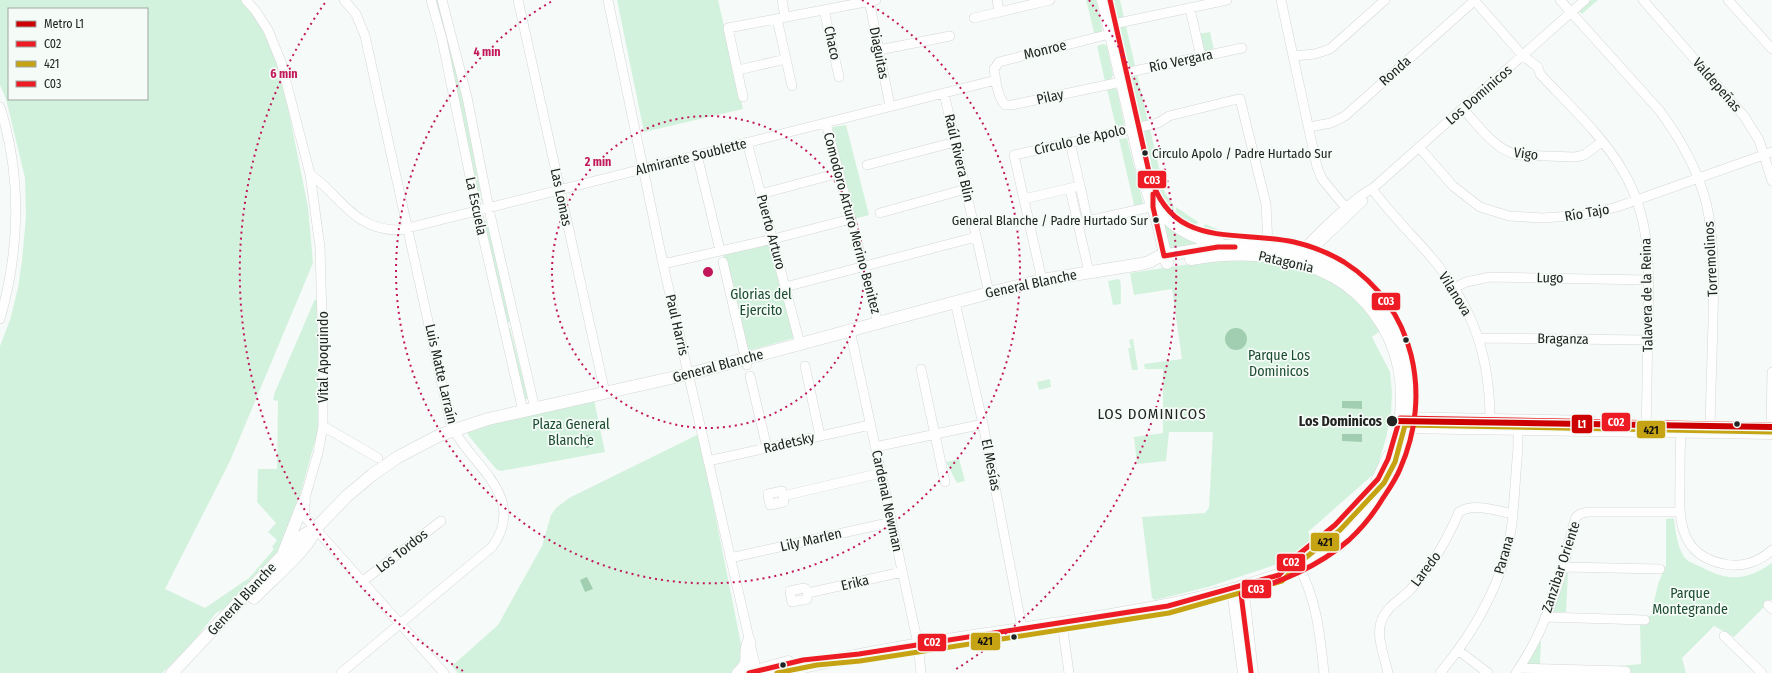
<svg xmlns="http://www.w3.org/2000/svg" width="1772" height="673" font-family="'Fira Sans Condensed',sans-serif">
<rect width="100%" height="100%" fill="#f6faf8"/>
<!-- green -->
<path fill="#d3f2de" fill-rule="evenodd" d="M0,0H241L252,12L271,42L281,73L308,207L313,263L230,461L165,589L205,608L249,578L274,549L272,547L277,540L268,532L276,523L257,502L258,469H277L278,401L273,400L275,392L315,299L318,303V430L296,510L279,553L226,608L216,613L187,649L162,673H0V346L10,320L18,288L22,260L26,217L25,178L6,99L0,85ZM9,9H147V99H9Z
M434,0H439L465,110L482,200L478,199Z
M617,0H718L743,109L644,132Z
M1086,0H1096L1103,33L1095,36Z
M1109,0H1120L1148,122L1140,124L1136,122Z
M1591,0H1598L1582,14L1579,11Z
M1210,32L1214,50L1205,52L1203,50L1199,34Z
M1104,44L1107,46L1113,75L1111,79L1105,81L1097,46Z
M1114,87L1117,90L1124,123V125L1116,127L1107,89Z
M846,125L869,215L854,219L832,132L833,127Z
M1150,129L1160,172L1149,175L1144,156L1148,155L1147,151H1143L1139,136L1142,131Z
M1127,138L1144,207L1135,209L1119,139Z
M1160,180L1165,193L1174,206V218L1158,204L1150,183Z
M1176,207L1198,222L1193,229L1175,221Z
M484,221L488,222L510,321L508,323L506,322L483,224Z
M1162,221L1202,244L1169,251Z
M1205,224L1229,234L1261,239H1216L1204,236L1203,231L1201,232Z
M770,244L794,338L748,351L723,254Z
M1223,259C1261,258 1313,266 1344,289C1359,300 1369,317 1380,331L1372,337L1390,372L1392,392L1391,413L1386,438L1376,472L1308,532L1313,539L1290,560L1208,587L1155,600L1152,598L1142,517L1205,513L1209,508L1213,432H1169L1166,461L1137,464L1134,437L1163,433V369H1145L1144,364L1182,359L1172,289L1134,295L1130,273Z
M1118,279L1120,280C1122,289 1120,295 1121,304L1113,305L1108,281Z
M510,328L528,398L525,400L523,399L508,329Z
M1133,339L1138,370H1132L1128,348H1131L1129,340Z
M1050,379L1051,387L1039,390L1037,382Z
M594,400L605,452L501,471L496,469L468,435V431L500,421Z
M699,434L746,669L734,673H458L452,666L498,625L542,546L551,515L556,508L569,498Z
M959,459L965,481L957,483L946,462Z
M1674,518C1675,529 1678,551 1686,559C1690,563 1698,565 1703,568C1730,582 1747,580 1772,563V599L1734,637L1714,626L1682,658L1686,673H1617L1619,666L1641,664L1640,625L1651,615L1658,584L1666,565V519Z
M1565,573H1568L1566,612H1551Z
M1539,641L1541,642L1540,665H1526Z"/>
<!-- water -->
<path fill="#a1ceb1" d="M1225 339a11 11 0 1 1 22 0a11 11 0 1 1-22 0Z
M1342,401H1362V409L1342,408Z
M1342,434H1362V442L1342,441Z
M587,435L591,436L593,443L591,446L587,448L580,444V441L585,444L588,441L587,439L585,440L581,438Z
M587,577L593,589L585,592L580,580Z"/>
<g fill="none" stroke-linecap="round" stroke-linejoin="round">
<defs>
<path id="minor" d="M246,0L255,10L268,30L281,62L310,174L320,247L323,355V426L318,453L304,501L305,517L444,673
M431,0L442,39L476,206L523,411
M442,0L467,97L490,214L535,409
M518,0L605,393
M608,0L663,264L757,673
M782,0L785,17
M869,0L890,106
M997,0L999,11
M1281,0L1317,167L1322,179L1346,208
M1474,0L1523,56L1538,67L1540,74C1568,104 1603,136 1623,171C1653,222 1649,274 1648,331C1647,364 1647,398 1646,431
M1560,0L1659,110C1680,138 1697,168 1706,202C1715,241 1714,281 1713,321C1712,355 1711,390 1710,424
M1643,0L1744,116L1759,140L1772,181
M1728,0L1772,49
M1190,9L1201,57
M824,10L839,77
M974,18L1050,0
M777,19L792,86
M1109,25L1227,0
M1110,34L999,62L994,69C996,81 997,96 1005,105H1012L1121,82
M879,50L950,36
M1293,56L1315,54L1330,49L1385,0
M738,70L786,59
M1120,74L1242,48
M944,93L989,293
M743,97L728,28L876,0
M0,107C22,176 20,250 0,319
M1463,109C1479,126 1493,148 1517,155L1575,157L1584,155L1602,142
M826,123L878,323
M1309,127L1331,123L1345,116L1474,1
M747,142L800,344
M1070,142L1088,221
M1419,147L1453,186L1480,207L1509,216L1543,218L1584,215L1617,207L1772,152
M697,155L719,246
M867,165L955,142
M310,174C341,196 354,231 400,230L996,80
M1070,189L1089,272
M1372,189C1390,213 1412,235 1432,258C1473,307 1490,356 1490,420
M761,194L839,173
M1024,199L1075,187
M880,213L966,189
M1083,222L1146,208
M1299,255C1309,241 1357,195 1372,189L1585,0
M1307,257L1318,244L1363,201
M723,262L747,365
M663,264L773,239L851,219
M1042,280L1014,155L1158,123L1169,116L1234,100L1240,99L1266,204L1268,245
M785,287L976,237
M1454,288L1466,282L1490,277L1649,280
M955,302L983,424L1022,628
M850,330L918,644L921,673
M1479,338L1648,340
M805,366L820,436
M921,369L945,482
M750,376L767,448
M1771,425L1772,372
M323,426L378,458
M1681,432C1680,448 1680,465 1680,481C1679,518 1678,555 1724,564C1741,568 1759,562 1772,550
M875,447L983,424
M708,461L870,425
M782,491L784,502L770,505L768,494Z
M783,496L881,473
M730,558L892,522
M1299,567C1317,601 1320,635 1324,673
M1563,567L1660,569
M363,581L441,521
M804,588L806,589L808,593L807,599L792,602L790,591Z
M808,593L902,572
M1768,605L1772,609
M1545,617L1645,620
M1062,623L1069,673
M1724,636L1762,673
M1458,650L1488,673
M1519,668L1626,671
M341,673L492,547C529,496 470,465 451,425L365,36L356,14L344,0
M1388,673C1385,658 1376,637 1381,622C1386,607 1400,600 1410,590C1431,568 1447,540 1459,512C1474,502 1496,511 1513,514
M1440,673C1478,628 1509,571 1513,512C1515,490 1516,469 1518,448C1518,440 1517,431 1520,424
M1516,673C1538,641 1553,603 1564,565C1568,550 1570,533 1576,517L1580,514L1587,512H1679"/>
<path id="major" d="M1103,0L1146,187L1157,219L1167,263
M1155,203C1168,226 1194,239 1219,243
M1191,259C1268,246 1354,260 1390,339C1400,362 1404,388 1401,414
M1401,418L1591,422
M1399,427L1772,433
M1375,495L1378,479L1389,456
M284,552L304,501
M1242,586L1252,673
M1233,589L1244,673
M254,598C270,581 304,553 313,534
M172,673L283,555L305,534L315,529L347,496L372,475L398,457L440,435L488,419L689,374L989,293L1042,280L1141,264L1149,262L1158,257C1209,247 1263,236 1314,255C1341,265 1365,283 1382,307C1444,392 1394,510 1311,560C1287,574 1260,581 1234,589C1179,604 1125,613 1068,622C971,636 874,649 778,673
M738,673C753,660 742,656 749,641
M749,673L788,662"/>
</defs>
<!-- minor casing -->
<use href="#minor" stroke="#d4d7d5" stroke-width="10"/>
<!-- major casing -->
<use href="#major" stroke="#d4d7d5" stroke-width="13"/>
<!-- minor -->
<use href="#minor" stroke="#fefefe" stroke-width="9"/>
<!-- major -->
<use href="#major" stroke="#fefefe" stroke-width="12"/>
<defs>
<path id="bus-1" d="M749,673L803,660L859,654L1168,606L1279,575L1299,554L1335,525L1378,479L1388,459L1400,418L1772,425"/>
<path id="bus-2" d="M777,673L817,665L860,661L1169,613L1282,581L1304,559L1340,530L1384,483L1395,462L1405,425L1772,432"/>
<path id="bus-3" d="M1110,0L1149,172C1171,251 1233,229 1294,242C1311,246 1329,253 1344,262C1415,307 1433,395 1400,469C1396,479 1389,489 1383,498C1374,513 1362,528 1349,540C1318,567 1280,582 1241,594L1251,672
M1153,194V207L1164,256L1218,247H1235"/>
</defs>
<!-- bus-1 casing -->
<use href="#bus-1" stroke="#f5fbf7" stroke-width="8"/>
<!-- bus-2 casing -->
<use href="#bus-2" stroke="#f5fbf7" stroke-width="8"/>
<!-- bus-3 casing -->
<use href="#bus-3" stroke="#f5fbf7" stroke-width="8"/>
<!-- bus-1 -->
<use href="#bus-1" stroke="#ed1c24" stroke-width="5"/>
<!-- bus-2 -->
<use href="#bus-2" stroke="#c5a312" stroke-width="5"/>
<!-- bus-3 -->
<use href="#bus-3" stroke="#ed1c24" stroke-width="5"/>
<defs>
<path id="metro-1" d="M1392,421L1772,427"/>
</defs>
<!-- metro-1 casing -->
<use href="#metro-1" stroke="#f5fbf7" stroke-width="9"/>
<!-- metro-1 -->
<use href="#metro-1" stroke="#c00" stroke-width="6"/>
</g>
<!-- distance rings -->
<g fill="none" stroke="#c2185b" stroke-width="2" stroke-dasharray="2 4">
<circle cx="708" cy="272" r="156"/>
<path d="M862 0A312 312 0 1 1 554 0"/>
<path d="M463 671A468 468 0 0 1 327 0M1089 0A468 468 0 0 1 953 671"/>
</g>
<!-- markers -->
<g fill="#212422" stroke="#f5fbf7" stroke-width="1.5">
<circle cx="1145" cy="153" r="3.5"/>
<circle cx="1156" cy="220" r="3.5"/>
<circle cx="1406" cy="340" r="3.5"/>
<circle cx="1392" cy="421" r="6"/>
<circle cx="1737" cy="424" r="3.5"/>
<circle cx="1014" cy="637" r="3.5"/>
<circle cx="783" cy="665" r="3.5"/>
</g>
<g text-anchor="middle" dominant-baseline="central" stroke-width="3.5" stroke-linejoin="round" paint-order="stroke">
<!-- bus labels -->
<g font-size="13" fill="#212422" stroke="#f5fbf7" text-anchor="start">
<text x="1152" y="153">Circulo Apolo / Padre Hurtado Sur</text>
<text x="1148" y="220" text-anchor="end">General Blanche / Padre Hurtado Sur</text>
</g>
<!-- street labels -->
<g font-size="14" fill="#212422" stroke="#f5fbf7">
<text transform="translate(832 43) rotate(78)">Chaco</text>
<text transform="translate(1045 50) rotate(-14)">Monroe</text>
<text transform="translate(879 53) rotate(79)">Diaguitas</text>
<text transform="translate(1181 61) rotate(-12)">Río Vergara</text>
<text transform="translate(1395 71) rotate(-42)">Ronda</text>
<text transform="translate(1717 85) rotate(49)">Valdepeñas</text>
<text transform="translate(1479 95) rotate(-41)">Los Dominicos</text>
<text transform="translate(1050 97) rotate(-13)">Pilay</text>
<text transform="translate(1080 140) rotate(-13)">Círculo de Apolo</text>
<text transform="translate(1526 154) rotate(7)">Vigo</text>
<text transform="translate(691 157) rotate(-14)">Almirante Soublette</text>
<text transform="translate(959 158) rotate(77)">Raúl Rivera Blin</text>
<text transform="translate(561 197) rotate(78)">Las Lomas</text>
<text transform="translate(476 206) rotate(78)">La Escuela</text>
<text transform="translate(1587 213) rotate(-10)">Río Tajo</text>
<text transform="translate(852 223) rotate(75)">Comodoro Arturo Merino Benitez</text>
<text transform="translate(771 232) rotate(75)">Puerto Arturo</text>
<text transform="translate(1711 259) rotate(-93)">Torremolinos</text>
<text transform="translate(1286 262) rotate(13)">Patagonia</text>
<text transform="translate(1550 278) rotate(1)">Lugo</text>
<text transform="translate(1031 284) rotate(-12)">General Blanche</text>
<text transform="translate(1455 294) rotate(58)">Vilanova</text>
<text transform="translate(1647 295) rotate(-91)">Talavera de la Reina</text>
<text transform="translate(677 325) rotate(77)">Paul Harris</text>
<text transform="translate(1563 339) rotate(1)">Braganza</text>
<text transform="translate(323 357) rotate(-90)">Vital Apoquindo</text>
<text transform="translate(718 366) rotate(-15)">General Blanche</text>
<text transform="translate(441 374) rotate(77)">Luis Matte Larraín</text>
<text transform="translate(789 443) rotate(-13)">Radetsky</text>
<text transform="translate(991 465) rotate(79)">El Mesías</text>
<text transform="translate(887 501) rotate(78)">Cardenal Newman</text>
<text transform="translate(811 540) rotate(-13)">Lily Marlen</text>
<text transform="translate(402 551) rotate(-38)">Los Tordos</text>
<text transform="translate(1504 555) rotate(-74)">Parana</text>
<text transform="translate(1561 567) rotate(-72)">Zanzibar Oriente</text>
<text transform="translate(1426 569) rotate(-53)">Laredo</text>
<text transform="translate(855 583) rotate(-13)">Erika</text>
<text transform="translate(242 599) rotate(-47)">General Blanche</text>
</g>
<!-- park labels -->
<g font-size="14" fill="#1b4b30" stroke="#f5fbf7">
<text x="761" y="294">Glorias del<tspan x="761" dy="16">Ejercito</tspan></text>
<text x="1279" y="355">Parque Los<tspan x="1279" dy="16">Dominicos</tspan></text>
<text x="571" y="424">Plaza General<tspan x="571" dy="16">Blanche</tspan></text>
<text x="1690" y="593">Parque<tspan x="1690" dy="16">Montegrande</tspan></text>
</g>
<!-- stop labels -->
<g font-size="14" font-weight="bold" fill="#212422" stroke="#f5fbf7" text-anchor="end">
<text x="1382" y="421">Los Dominicos</text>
</g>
<!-- neighbourhood labels -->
<g font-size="15" letter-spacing="1" fill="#212422" stroke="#f5fbf7">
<text x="1152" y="414">LOS DOMINICOS</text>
</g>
</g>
<circle cx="708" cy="272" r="6" fill="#c2185b" stroke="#f5fbf7" stroke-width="2"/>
<g font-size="12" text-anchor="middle" font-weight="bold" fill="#c2185b" stroke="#f5fbf7" stroke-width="3.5" stroke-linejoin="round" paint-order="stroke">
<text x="487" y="56">4 min</text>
<text x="284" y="78">6 min</text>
<text x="598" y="166">2 min</text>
</g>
<g stroke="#f5fbf7" stroke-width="1.5">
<rect x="1137" y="170" width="30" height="19" rx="4" fill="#ed1c24"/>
<rect x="1371" y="292" width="30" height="19" rx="4" fill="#ed1c24"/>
<rect x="1601" y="412" width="30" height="20" rx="4" fill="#ed1c24"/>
<rect x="1571" y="414" width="22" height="20" rx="4" fill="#c00"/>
<rect x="1636" y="420" width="30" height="19" rx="4" fill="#c5a312"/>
<rect x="1310" y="532" width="30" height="20" rx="4" fill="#c5a312"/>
<rect x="1276" y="553" width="30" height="19" rx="4" fill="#ed1c24"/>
<rect x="1241" y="579" width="31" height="20" rx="4" fill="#ed1c24"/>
<rect x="970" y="632" width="31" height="19" rx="4" fill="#c5a312"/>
<rect x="917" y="633" width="30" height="19" rx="4" fill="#ed1c24"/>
</g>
<g font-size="11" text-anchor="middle" font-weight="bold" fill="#fff">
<text x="1152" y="184">C03</text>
<text x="1386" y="305">C03</text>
<text x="1616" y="426">C02</text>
<text x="1582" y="428">L1</text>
<text x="1291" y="566">C02</text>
<text x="1256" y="593">C03</text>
<text x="932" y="646">C02</text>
</g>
<g font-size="11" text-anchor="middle" font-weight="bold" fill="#111">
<text x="1651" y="434">421</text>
<text x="1325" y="546">421</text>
<text x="985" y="645">421</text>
</g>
<!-- legend -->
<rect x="8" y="8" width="140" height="92" fill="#f5fbf7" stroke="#a0a5a2"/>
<rect x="16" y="21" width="20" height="6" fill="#cc0000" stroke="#a0a5a2"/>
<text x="44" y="28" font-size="12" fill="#212422">Metro L1</text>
<rect x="16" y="41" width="20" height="6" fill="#ed1c24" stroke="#a0a5a2"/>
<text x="44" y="48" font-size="12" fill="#212422">C02</text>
<rect x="16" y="61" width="20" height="6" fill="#c5a312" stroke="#a0a5a2"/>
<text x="44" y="68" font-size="12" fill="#212422">421</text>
<rect x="16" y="81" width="20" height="6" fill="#ed1c24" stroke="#a0a5a2"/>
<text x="44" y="88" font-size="12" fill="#212422">C03</text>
</svg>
